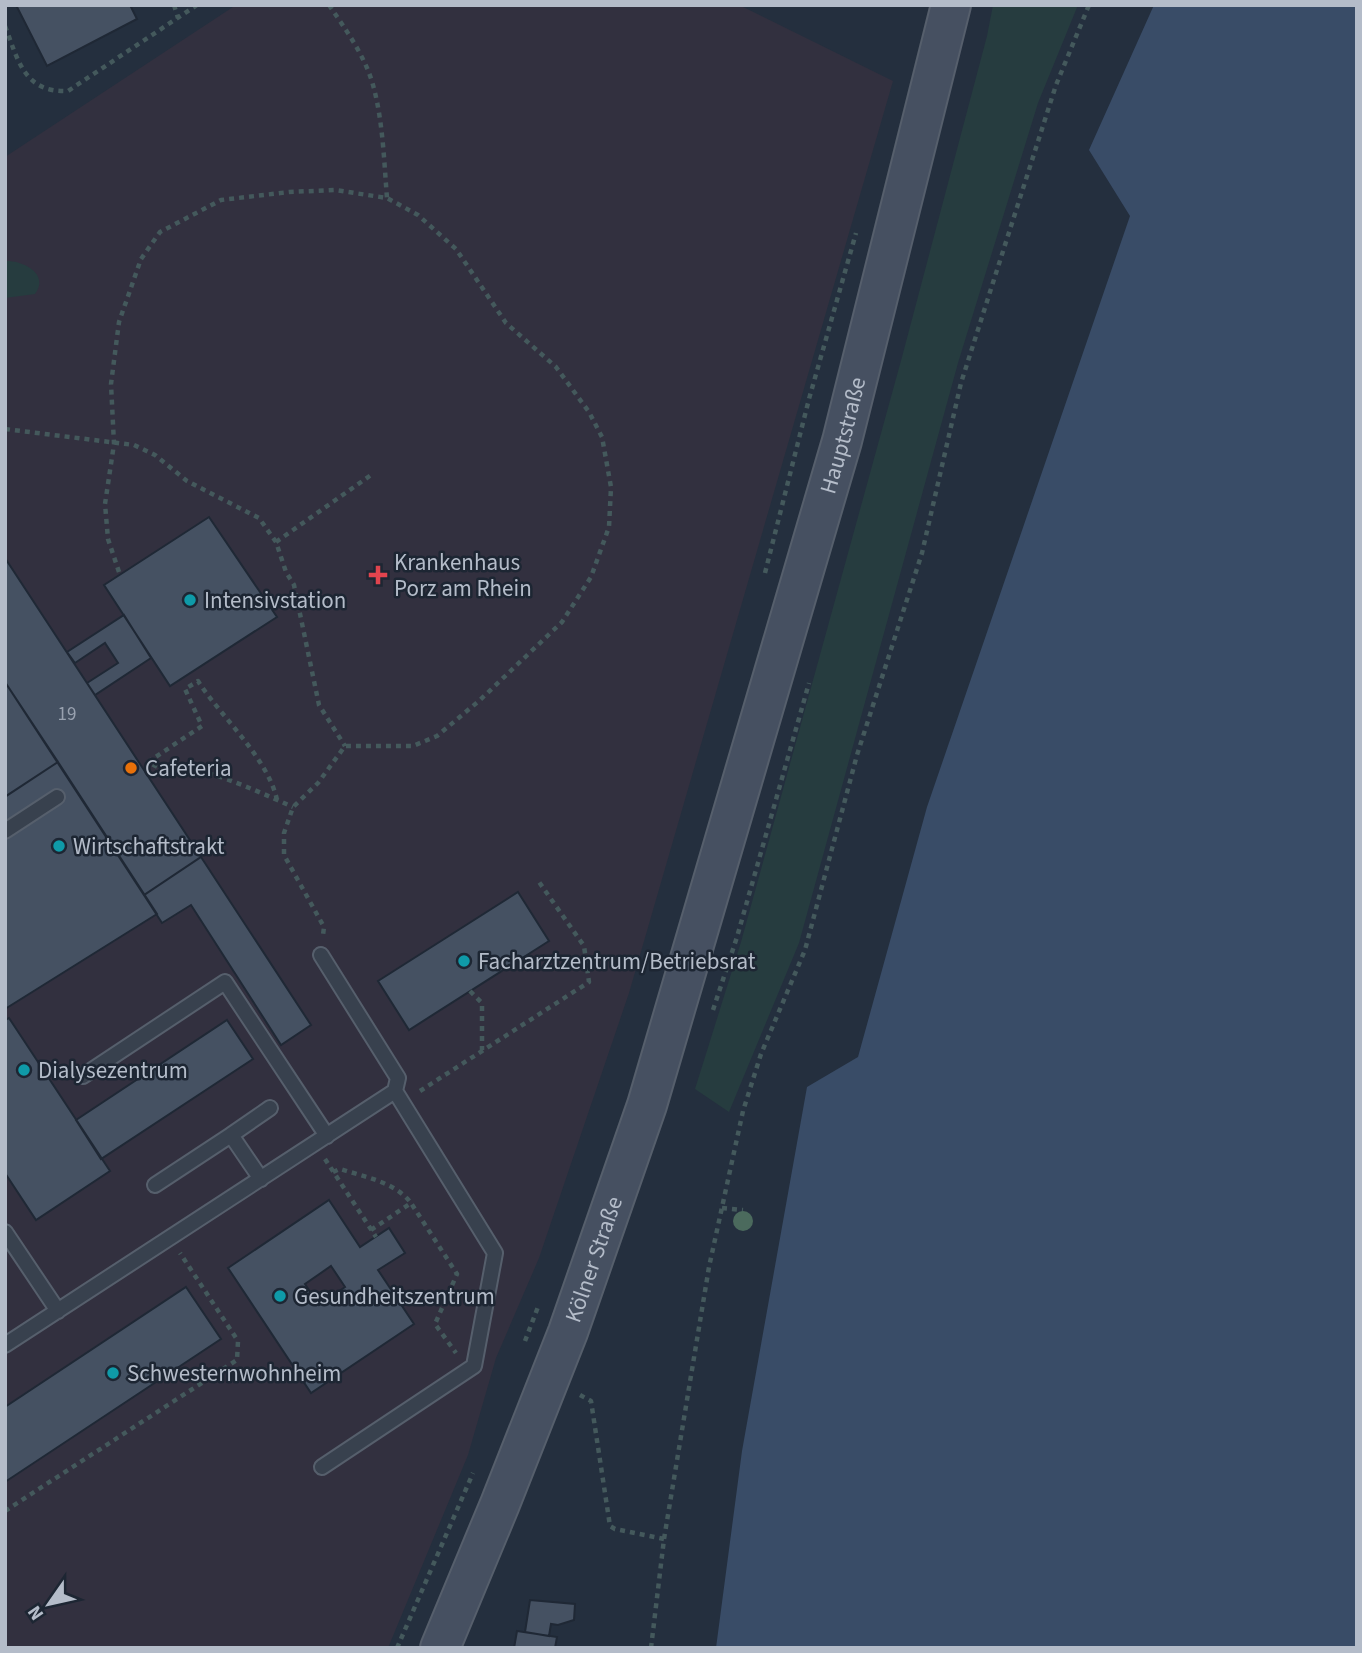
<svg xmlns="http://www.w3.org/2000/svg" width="1362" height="1653" font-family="'Source Sans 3',sans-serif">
<rect width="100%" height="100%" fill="#242f3e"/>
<!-- medical -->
<path fill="#32303f" d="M236,5H739L893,81L629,993L539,1258L496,1358L468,1455L388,1648H5V157Z"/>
<!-- green -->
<path fill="#263c3f" d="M993,5H1078L1038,103L958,363L799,943L729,1112L695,1089L741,942L902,357L987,36Z
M5,261C23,260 50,274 35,294L5,298Z"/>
<!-- water -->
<path fill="#394c67" d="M1154,5H1357V1648H716L742,1451L807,1087L858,1057L927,807L1130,216L1089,150Z"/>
<!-- building -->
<path fill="#455162" stroke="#1f2835" stroke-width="2" fill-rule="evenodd" d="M16,5H130L137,19L47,66Z
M209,517L277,617L170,686L104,585Z
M5,558L201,857L144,895L5,682Z
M124,615L151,658L95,695L87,683L118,663L105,643L75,663L67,652Z
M5,682L58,762L6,796L5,795Z
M58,762L157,914L5,1009V797Z
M201,857L311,1025L281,1045L191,905L162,923L144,895Z
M518,892L549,941L409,1030L378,981Z
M9,1018L110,1171L36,1220L5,1173V1020Z
M227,1020L253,1059L101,1159L76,1120Z
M329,1200L360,1247L389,1228L405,1253L378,1270L414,1324L311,1393L228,1268ZM331,1266L345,1287L319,1305L305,1284Z
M186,1287L221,1339L5,1482V1407Z
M530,1600L575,1604L574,1620L558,1625L551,1624L549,1636L525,1632Z
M517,1631L557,1637L555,1648H514Z"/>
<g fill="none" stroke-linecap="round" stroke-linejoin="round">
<defs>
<path id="lane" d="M5,831L57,797
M321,955L398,1078L395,1091L495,1253L474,1366L322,1467
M83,1076L225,982L327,1136
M231,1135L270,1108
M155,1185L231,1135L261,1179
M5,1232L58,1311
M5,1345L395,1091"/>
<g id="secondary">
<path id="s1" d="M440,1648L500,1504L568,1332L647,1105L842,441L951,5"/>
</g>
</defs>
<!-- lane casing -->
<use href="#lane" stroke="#565f6c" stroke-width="18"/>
<!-- secondary casing -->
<use href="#secondary" stroke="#565f6c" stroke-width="42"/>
<!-- path -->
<path stroke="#44595c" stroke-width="4.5" stroke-dasharray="5 5" stroke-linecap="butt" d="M174,5L178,18
M329,5C346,30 365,56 373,85C383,121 384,161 387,198
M5,26C18,60 24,93 68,91L197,5
M5,429L134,445L155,455L187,481L259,518L276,542L286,572L294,585L319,705L345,746
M276,542L371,475
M119,572L108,539L105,504L114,444L111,384L119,322L141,259L160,232L221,200L289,192L335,190L387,198L418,215L456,249L506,323L556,367L589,412L602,437L611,487L609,527L591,577L562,622L480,700L437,736L413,746H345L318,783L293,807L284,833V855L324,927L323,935
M765,573L809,399L856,233
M277,800C268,758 221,717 198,681L185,689L202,726L148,762L177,777C182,775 188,772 193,771C210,769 275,799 293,807
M470,991L482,1003V1050
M713,1010L737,937L809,683
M420,1091L589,982L584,946L539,882
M325,1159L376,1237
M333,1172L340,1169C365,1177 395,1182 411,1203
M722,1208L743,1210
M371,1230L411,1203L457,1274L435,1324L456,1353
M525,1341L538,1307
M580,1395L591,1401L610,1526L615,1529L664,1539
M5,1511L237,1360L238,1341L180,1253
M397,1648L473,1473
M651,1648L664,1539L709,1267L743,1111L761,1054L805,950L857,755L922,553L961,383L1056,85L1089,5"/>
<!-- lane -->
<use href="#lane" stroke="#38414e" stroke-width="14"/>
<!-- secondary -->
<use href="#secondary" stroke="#465061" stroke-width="38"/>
</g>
<!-- trees -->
<circle fill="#4b6a5d" cx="743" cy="1221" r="10"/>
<!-- markers -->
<path fill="#e0444e" stroke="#1d2633" stroke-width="2.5" d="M374.5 564.5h7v7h7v7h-7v7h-7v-7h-7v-7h7z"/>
<g fill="#0f9aa8" stroke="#1d2633" stroke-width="2.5">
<circle cx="190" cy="600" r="7"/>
<circle cx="59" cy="846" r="7"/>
<circle cx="464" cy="961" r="7"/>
<circle cx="24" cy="1070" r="7"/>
<circle cx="280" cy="1296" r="7"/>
<circle cx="113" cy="1373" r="7"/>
</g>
<circle fill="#e8710a" stroke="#1d2633" stroke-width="2.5" cx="131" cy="768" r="7"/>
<g text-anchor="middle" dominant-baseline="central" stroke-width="5" stroke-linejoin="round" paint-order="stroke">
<!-- number labels -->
<g font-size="19" fill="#98a1af">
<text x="67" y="714">19</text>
</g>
<!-- street labels -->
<g font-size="23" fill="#b4bcc9" stroke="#1d2633">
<text stroke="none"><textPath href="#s1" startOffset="1279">Hauptstraße</textPath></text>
<text stroke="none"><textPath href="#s1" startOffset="418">Kölner Straße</textPath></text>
</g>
<!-- poi labels -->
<g font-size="23" fill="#b4bcc9" stroke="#1d2633" text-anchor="start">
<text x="394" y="562">Krankenhaus<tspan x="394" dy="26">Porz am Rhein</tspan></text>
<text x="204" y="600">Intensivstation</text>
<text x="145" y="768">Cafeteria</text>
<text x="73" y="846">Wirtschaftstrakt</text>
<text x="478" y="961">Facharztzentrum/Betriebsrat</text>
<text x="38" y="1070">Dialysezentrum</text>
<text x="294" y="1296">Gesundheitszentrum</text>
<text x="127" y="1373">Schwesternwohnheim</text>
</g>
</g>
<!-- border -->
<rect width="1362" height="1653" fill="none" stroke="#b4bcc9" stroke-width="14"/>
<!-- north arrow -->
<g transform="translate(49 1604) rotate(236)" stroke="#1d2633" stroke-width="5" paint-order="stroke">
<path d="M0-5L12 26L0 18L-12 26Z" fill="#b4bcc9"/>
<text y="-10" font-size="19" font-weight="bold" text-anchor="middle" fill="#b4bcc9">N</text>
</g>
</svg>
